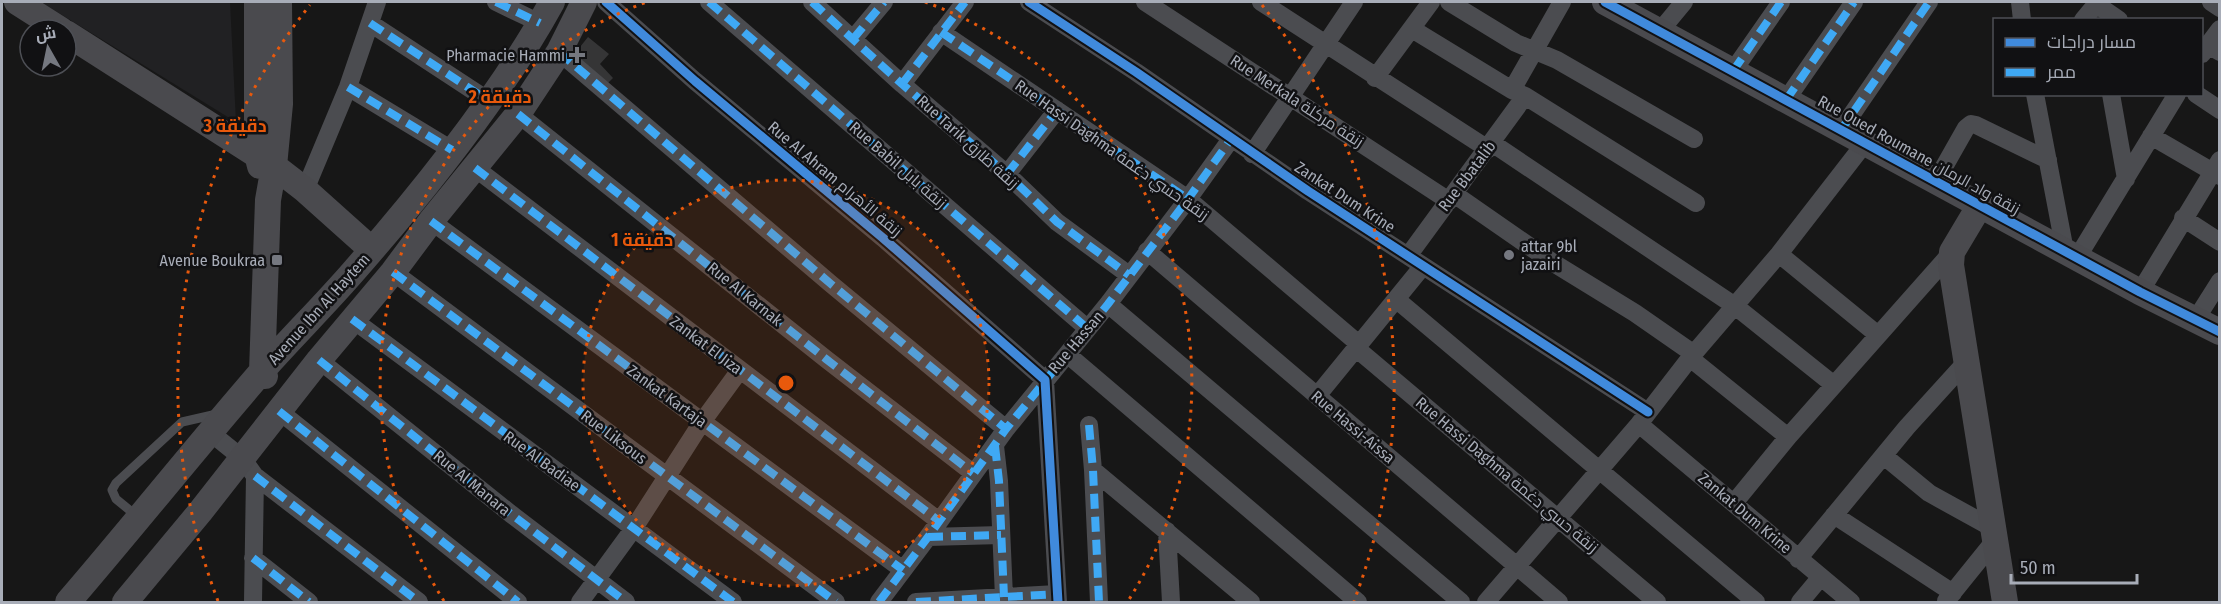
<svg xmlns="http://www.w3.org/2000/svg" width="2221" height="604" font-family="'Fira Sans Condensed',Cairo,sans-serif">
<rect width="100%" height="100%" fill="#171717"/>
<!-- built -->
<path fill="#212123" d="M41,2H230L236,122Z"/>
<!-- building -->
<path fill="#353536" d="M588,37L609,54L600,64L613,78L605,86L572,57Z"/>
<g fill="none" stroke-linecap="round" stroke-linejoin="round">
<!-- lane -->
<path stroke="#4b4c50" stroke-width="9" d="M138,517L116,499L112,490L116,483L182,422L217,414"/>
<!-- street -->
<path stroke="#4b4c50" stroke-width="18" d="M496,2L540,23
M606,2L695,81L883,238L1045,380L1058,602
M709,2L1087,328
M812,2L902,84L1007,174L1057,222L1129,275
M1029,2L1136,72L1308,191L1648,412
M1145,2L1449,201
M1261,2L1488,149
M1449,2L1516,43L1557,60L1694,139
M2020,2L2022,20
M2211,2L2220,8
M2096,4L2119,20
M2083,20L2098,2
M370,23L489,101
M1412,29L1512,90L1525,96L1696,203
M1660,31L1684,2
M941,32L1188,199L1360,345
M853,39L884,2
M2208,45L2220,29
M559,52L831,284L1006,429
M2202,54L2208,45L2220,52
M1733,71L1781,2
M1375,78L1431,2
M902,84L965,2
M348,87L452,150
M1512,90L1562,2
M2035,94L2065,251
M2111,94L2126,179
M2196,94L2220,110
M1786,100L1854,2
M518,114L826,359L973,473
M1841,130L1929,2
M2151,136L2220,176
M1492,143L1735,306L1834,385
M1252,154L1354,2
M475,168L939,521
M1007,174L1057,110
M1936,181L1966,128L1971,124L1976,125L2048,160
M305,190L348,87L377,2
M1454,194L1552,262L1635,313L1694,354
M2183,218L2220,242
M431,221L903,570
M1147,251L1559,602
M1779,254L1878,335
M1408,256L1525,96
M2077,258L2177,94
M393,272L836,602
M2140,292L2220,160
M1397,300L1756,602
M1108,304L1461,602
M352,319L733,602
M2196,319L2220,281
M1357,349L1657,602
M1067,354L1358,602
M1690,358L1788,437
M319,360L511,514L626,602
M1317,396L1423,266
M279,411L518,602
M1639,424L1851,602
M1089,425L1093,470L1099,602
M211,433L242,458L255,476L253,602
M995,446L999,481L1004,597
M1884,456L1929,493L1994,529
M1093,470L1251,602
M255,476L419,602
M1734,503L1788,437L1952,252
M1834,515L1953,593
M1167,531L1171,602
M928,537L1001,535
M253,558L309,602
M1798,559L1907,427L1967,361
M1946,601L1996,539
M580,602L634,528L702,422L740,370
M879,602L928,537L1006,429L1108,304L1188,199L1231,139
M916,602L1057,594
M1486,602L1639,424L1690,358L1779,254L1865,143
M1800,602L1820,578"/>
<!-- secondary -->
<path stroke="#4a4a4e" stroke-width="26" d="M17,2L61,30
M257,2V154L260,166
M1605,2L2140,292L2220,332
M66,33L274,166L305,190L372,250
M1980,205L1952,252L1951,265L2005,602
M265,376L262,372L268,200L274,166L280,104L279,2
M68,602C136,523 201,441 270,362C297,332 326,303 353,272C423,192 501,95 552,2
M125,602L200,512L319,360L393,272L431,221L518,114L559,52L584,2"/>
<!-- quiet -->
<path stroke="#3fa9f5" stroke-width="8" stroke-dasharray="15 8" stroke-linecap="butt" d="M496,2L540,23
M709,2L1087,328
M812,2L902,84L1007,174L1057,222L1129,275
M370,23L489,101
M941,32L1188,199
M853,39L884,2
M559,52L831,284L1006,429
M1733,71L1781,2
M902,84L965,2
M348,87L452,150
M1786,100L1854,2
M518,114L826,359L973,473
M1841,130L1929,2
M475,168L939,521
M1007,174L1057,110
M431,221L903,570
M393,272L836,602
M352,319L733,602
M319,360L511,514L626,602
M279,411L518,602
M1089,425L1093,470L1099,602
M995,446L999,481L1004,597
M255,476L419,602
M928,537L1001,535
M253,558L309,602
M879,602L928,537L1006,429L1108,304L1188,199L1231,139
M916,602L1057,594"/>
<defs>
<path id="cycleway" d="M606,2L695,81L883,238L1045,380L1058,602
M1029,2L1136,72L1308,191L1648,412
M1605,2L2140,292L2220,332"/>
</defs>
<!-- cycleway casing -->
<use href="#cycleway" stroke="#111113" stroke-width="13"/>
<!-- cycleway -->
<use href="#cycleway" stroke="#408adc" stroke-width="9"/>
</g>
<!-- distance rings -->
<circle cx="786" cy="383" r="203" fill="#e8590c" fill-opacity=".12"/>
<g fill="none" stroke="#e8590c" stroke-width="3" stroke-dasharray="3 6">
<circle cx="786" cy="383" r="203"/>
<path d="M444 601A405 405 0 0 1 647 2M925 2A405 405 0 0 1 1128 601"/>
<path d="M218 601A608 608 0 0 1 310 5M1262 5A608 608 0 0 1 1354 601"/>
</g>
<!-- markers -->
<g fill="#757880" stroke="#111113" stroke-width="2">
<path d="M574 46h6v6h6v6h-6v6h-6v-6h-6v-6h6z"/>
<circle cx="1509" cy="255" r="6"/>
<rect x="271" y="254" width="12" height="12" rx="3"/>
</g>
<g text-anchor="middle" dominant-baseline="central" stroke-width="5" stroke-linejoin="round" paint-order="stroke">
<!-- poi labels -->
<g font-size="16" fill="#a8adb8" stroke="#111113" text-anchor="end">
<text x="565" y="55">Pharmacie Hammi</text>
<text x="1521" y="246" text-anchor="start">attar 9bl<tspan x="1521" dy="18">jazairi</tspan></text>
<text x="265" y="260">Avenue Boukraa</text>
</g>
<!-- street labels -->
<g font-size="16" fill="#a8adb8" stroke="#111113">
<text transform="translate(1297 101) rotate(33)">Rue Merkala زنقة مركلة</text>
<text transform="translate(968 142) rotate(42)">Rue Tarik زنقة طارق</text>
<text transform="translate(1112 150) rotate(35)">Rue Hassi Daghma زنقة حسي دغمة</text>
<text transform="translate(1919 155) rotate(29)">Rue Oued Roumane زنقة واد الرمان</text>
<text transform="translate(898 165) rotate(41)">Rue Babil زنقة بابل</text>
<text transform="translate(1467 176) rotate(-53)">Rue Bbatalib</text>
<text transform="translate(835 179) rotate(40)">Rue Al Ahram زنقة الأهرام</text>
<text transform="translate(1345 197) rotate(33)">Zankat Dum Krine</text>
<text transform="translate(745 294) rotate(39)">Rue Al Karnak</text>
<text transform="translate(319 309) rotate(-48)">Avenue Ibn Al Haytem</text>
<text transform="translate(1076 342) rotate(-50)">Rue Hassan</text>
<text transform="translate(706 345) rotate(37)">Zankat El Jiza</text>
<text transform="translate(667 396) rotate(36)">Zankat Kartaja</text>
<text transform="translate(1353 427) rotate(40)">Rue Hassi-Aissa</text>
<text transform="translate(614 437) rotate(37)">Rue Liksous</text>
<text transform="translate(542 461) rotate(36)">Rue Al Badiae</text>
<text transform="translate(1507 475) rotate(40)">Rue Hassi Daghma زنقة حسي دغمة</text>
<text transform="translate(472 483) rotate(39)">Rue Al Manara</text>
<text transform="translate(1745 513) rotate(40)">Zankat Dum Krine</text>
</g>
</g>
<circle cx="786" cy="383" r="9" fill="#e8590c" stroke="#111113" stroke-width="3"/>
<g font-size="18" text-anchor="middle" font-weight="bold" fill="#e8590c" stroke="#111113" stroke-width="5" stroke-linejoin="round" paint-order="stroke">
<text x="500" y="103">2 دقيقة</text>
<text x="235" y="132">3 دقيقة</text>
<text x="642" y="246">1 دقيقة</text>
</g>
<!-- border -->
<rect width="2221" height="604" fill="none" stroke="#a8adb8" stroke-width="6"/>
<!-- legend -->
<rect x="1993" y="18" width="210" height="78" fill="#111113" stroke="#4d4f55" stroke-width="1.5"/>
<rect x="2005" y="38" width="30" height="9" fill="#408adc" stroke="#4d4f55" stroke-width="1.5"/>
<text x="2047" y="48" font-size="18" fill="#a8adb8">مسار دراجات</text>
<rect x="2005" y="68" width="30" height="9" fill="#3fa9f5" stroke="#4d4f55" stroke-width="1.5"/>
<text x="2047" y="78" font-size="18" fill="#a8adb8">ممر</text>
<!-- north arrow -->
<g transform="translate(48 48) rotate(351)"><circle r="28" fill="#111113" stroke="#4d4f55" stroke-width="1.5"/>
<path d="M0-4.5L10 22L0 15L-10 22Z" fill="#757880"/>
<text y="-9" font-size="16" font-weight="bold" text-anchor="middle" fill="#a8adb8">ش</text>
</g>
<!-- scale -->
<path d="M2011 574v9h126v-9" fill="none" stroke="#a8adb8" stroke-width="3"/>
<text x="2020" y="574" font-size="18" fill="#a8adb8" stroke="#111113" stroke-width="4.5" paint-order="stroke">50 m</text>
</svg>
